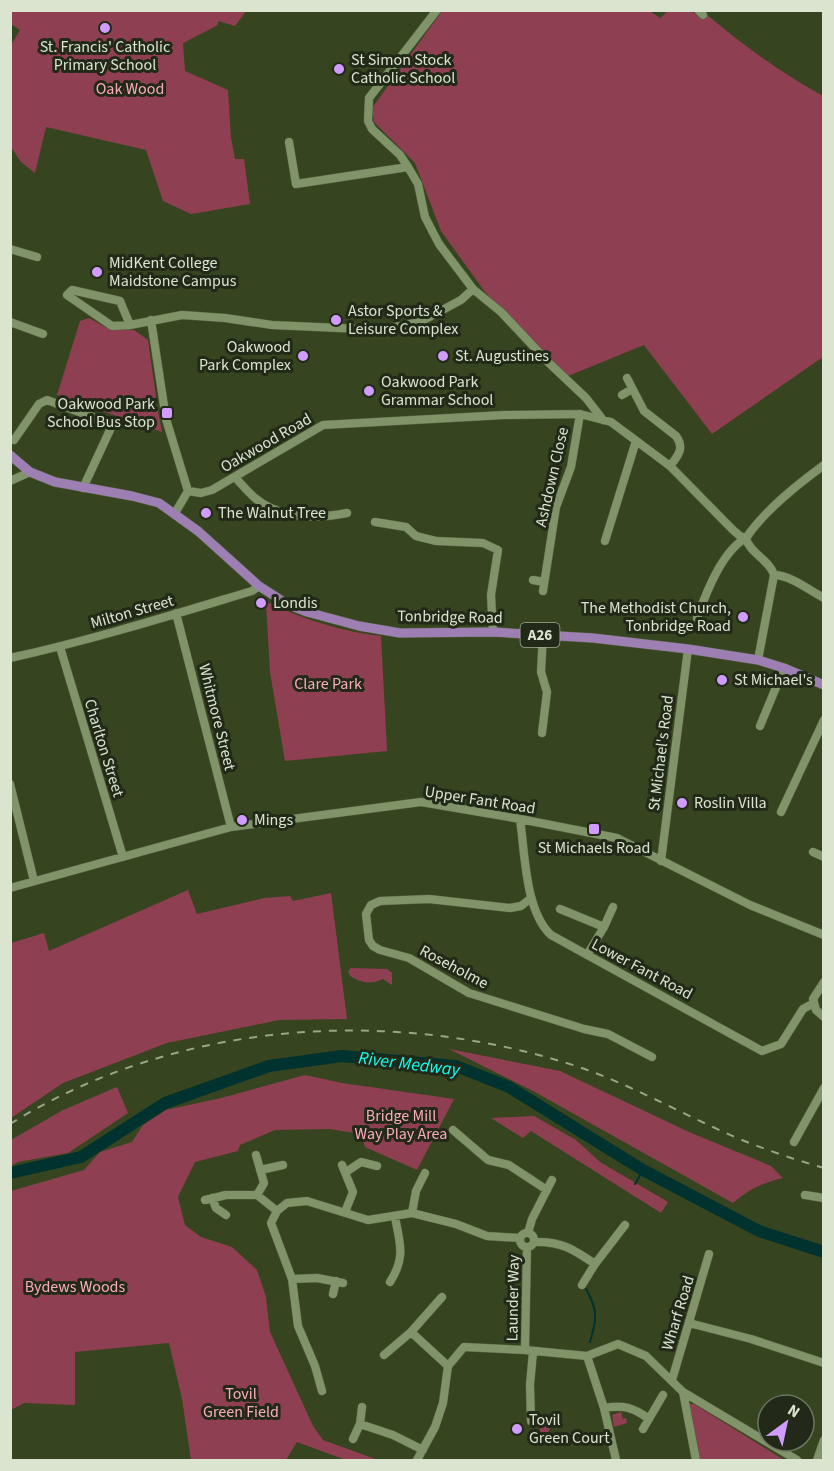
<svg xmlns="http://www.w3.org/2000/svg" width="834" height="1471" font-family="'Source Sans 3',sans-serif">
<rect width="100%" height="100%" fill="#36451f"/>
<!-- green -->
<path fill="#8f3f52" d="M11,10L246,11L235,26L218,21V25L183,43L185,71L228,90L231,138L235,159H244L250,204L191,214L163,201L146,150L46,127L35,173L21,162L11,147V45L20,30L11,24Z
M648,10L660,18L668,11H691L701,18L706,14C743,45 781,73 823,96V357L712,434L644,345L568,376L485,292L441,231L415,163L374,122L372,108L442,11Z
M89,318L107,328L134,330L148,340L156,397L154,400H148L146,404L158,411L162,432L57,395L80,321Z
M266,603C276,603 283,609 292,613C319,624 352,633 381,636L387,751L285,761L270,672Z
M188,890L197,914L264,898L290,896L293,901L331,893L347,1019L279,1020L167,1043L63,1083L11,1118V943L44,933L49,951Z
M351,968L387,969L392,973V985L383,979C370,985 362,983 350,976L348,971Z
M449,1049L560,1071L689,1132L771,1166L783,1178C762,1183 749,1189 733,1203L533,1091Z
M305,1075L342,1083L454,1099L417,1170L365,1147L361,1134L330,1129L275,1130L240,1145L238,1151L195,1162L178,1197L185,1225L201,1237L232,1247L257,1270L266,1297L270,1332L313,1426L323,1440L378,1460H346L297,1442L286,1460H191L182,1399L169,1343L75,1352V1405L24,1403L11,1410V1191L84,1170L100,1152L132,1142L143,1125L166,1110L221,1098Z
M117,1087L128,1113L68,1153L18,1162L11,1166V1140L63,1110Z
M534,1116L576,1140L600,1162L668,1202L661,1213L531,1131L523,1138L491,1118Z
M689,1404H694L784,1460H700Z
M621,1412L623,1419L626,1418L627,1423L614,1427L612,1415Z
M541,1424L550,1426L546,1443L538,1442Z"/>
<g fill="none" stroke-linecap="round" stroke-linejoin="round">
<!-- stream -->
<path stroke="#00322f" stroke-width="2" d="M635,1184L643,1170
M586,1289C598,1310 597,1319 590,1342"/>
<!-- river -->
<path stroke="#00322f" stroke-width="12" d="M10,1173L81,1157L165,1103L269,1066L342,1056L456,1066L509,1087L643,1170L759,1231L824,1252"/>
<defs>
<path id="minor" d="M437,10L369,98L368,121L372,129L400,155L408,167L418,184L425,217L439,244L473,289L501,312L549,363L586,398L603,420
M698,10L703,15
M289,142L296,184L408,167
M10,249L37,257
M151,320L166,419L188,491L175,513
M10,322L43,334
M130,325L120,301L72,290L67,295L112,326L130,325L182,315L225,318L272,325L361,329L390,328L420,322L461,300L473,289
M627,378L644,411L676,436C685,448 678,456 670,466
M622,395L632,389
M14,440L39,404L47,400L106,422L110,430L83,488
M235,477C241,484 248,492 255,498C280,519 317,519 347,513
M10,481L30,472
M188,491L201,493L212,490L323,425L504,415L580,414L611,422L670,466L733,530L740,536L746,538
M375,522L406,527L416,536L436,541L483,543L498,550L491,595L493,632
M605,541L636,441
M774,575C790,575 809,590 824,598
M533,580L544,582
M543,591L556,507L571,467L580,414
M700,609L709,611
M176,613L231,827
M697,618C706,593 722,551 746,538
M60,647L123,857
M10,658C92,640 172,615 252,591L259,586
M758,660L774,575C770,560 749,553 746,538C764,511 798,484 824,465
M760,726L784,668
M542,733L547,692L541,672L543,635
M10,784L34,881
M781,812L824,720
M520,819C525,853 525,911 551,935L762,1051L781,1044L803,1009L814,1003
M813,852L824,857
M661,861L688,649
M10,888L231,827L421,802L520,819L617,838L750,905L824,935
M531,898L521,906L510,908L429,899L380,901L371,905L366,914L369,940L373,946L380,950L409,958L469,993L584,1029L608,1034L652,1057
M560,909L604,927
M587,955L604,927L613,907
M824,982L813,999L816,1010L824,1017
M453,1130L488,1160L509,1165L547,1190
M794,1142L824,1088
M256,1155L264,1183L257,1195
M342,1165L353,1192L345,1212
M260,1170L283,1165
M346,1172L361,1162L377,1166
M805,1195L824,1198
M212,1198L216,1208L226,1215
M205,1200L226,1195H257L277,1211
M412,1213L416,1191L425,1173
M520 1240a7 7 0 1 1 14 0a7 7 0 1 1-14 0Z
M528,1233L532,1219L552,1180
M534,1242C561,1241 573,1249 595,1264
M292,1279L317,1278L343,1283
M390,1282C406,1257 400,1244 395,1217
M582,1285L595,1264L625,1225
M333,1294L336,1281
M689,1323L751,1339L824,1363
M411,1332L448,1366
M525,1350L527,1247
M384,1355L411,1332L442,1297
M587,1356L604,1408L616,1460
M672,1380L709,1254
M322,1391L315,1366L298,1326L292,1279L271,1223L277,1211L287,1203L307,1201L368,1220L412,1213L456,1224L487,1236L520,1238
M683,1392L696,1460
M604,1408C624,1405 633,1407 649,1419
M531,1421L530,1385L533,1352
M360,1424L393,1435L423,1450
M643,1429L663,1395
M353,1439L360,1424L362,1407
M417,1460L435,1427L443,1403L448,1366L464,1347L525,1350L587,1356L618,1344L646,1356L683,1392L797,1460
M817,1460L824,1440"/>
<path id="major" d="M10,455L30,472L55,482L132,496L159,503L198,531L259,586L287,604L307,612L359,626L400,633L493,632L593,638L688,649L758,660L784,668L824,685"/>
</defs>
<!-- minor casing -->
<use href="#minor" stroke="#566241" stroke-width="9"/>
<!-- major casing -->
<use href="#major" stroke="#566241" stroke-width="10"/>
<!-- minor -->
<use href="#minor" stroke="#819369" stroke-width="8"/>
<!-- major -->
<use href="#major" stroke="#9d7fb3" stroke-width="9"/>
<!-- rail -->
<path stroke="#99a588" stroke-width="2" stroke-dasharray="8 8" stroke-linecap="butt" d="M10,1124C177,1020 391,1006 576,1066C624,1082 667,1106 713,1127C748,1144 786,1157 824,1168"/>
</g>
<!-- markers -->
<g fill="#d09dff" stroke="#222918" stroke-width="2">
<circle cx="105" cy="28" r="6"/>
<circle cx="339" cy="69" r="6"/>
<circle cx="97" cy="272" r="6"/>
<circle cx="336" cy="320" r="6"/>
<circle cx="303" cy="356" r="6"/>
<circle cx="443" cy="356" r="6"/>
<circle cx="369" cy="391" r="6"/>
<rect x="161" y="407" width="12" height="12" rx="3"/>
<circle cx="206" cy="513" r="6"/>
<circle cx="261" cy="603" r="6"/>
<circle cx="743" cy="617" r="6"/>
<circle cx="722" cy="680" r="6"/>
<circle cx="682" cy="803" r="6"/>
<circle cx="242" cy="820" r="6"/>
<rect x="588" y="823" width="12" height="12" rx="3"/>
<circle cx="517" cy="1429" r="6"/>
</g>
<g text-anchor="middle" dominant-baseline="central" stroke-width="6" stroke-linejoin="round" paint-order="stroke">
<!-- shield labels -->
<rect fill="#222918" stroke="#a3ac97" stroke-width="1.5" x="520.5" y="623" width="39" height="24" rx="4.5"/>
<g font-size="15" font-weight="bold" fill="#dae4ce">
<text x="540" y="635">A26</text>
</g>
<!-- poi labels -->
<g font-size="16" fill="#dae4ce" stroke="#222918" text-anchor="start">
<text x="105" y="47" text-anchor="middle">St. Francis' Catholic<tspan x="105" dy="18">Primary School</tspan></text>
<text x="351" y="60">St Simon Stock<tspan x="351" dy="18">Catholic School</tspan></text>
<text x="109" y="263">MidKent College<tspan x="109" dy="18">Maidstone Campus</tspan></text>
<text x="348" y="311">Astor Sports &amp;<tspan x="348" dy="18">Leisure Complex</tspan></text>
<text x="291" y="347" text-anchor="end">Oakwood<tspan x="291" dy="18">Park Complex</tspan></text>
<text x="455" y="356">St. Augustines</text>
<text x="381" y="382">Oakwood Park<tspan x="381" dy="18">Grammar School</tspan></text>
<text x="155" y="404" text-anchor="end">Oakwood Park<tspan x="155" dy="18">School Bus Stop</tspan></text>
<text x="218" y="513">The Walnut Tree</text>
<text x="273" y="603">Londis</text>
<text x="731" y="608" text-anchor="end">The Methodist Church,<tspan x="731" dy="18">Tonbridge Road</tspan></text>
<text x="734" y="680">St Michael's</text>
<text x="694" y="803">Roslin Villa</text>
<text x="254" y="820">Mings</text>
<text x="594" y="848" text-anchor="middle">St Michaels Road</text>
<text x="529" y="1420">Tovil<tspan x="529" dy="18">Green Court</tspan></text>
</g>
<!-- park labels -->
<g font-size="16" fill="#faacba" stroke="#222918">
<text x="130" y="89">Oak Wood</text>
<text x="328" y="684">Clare Park</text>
<text x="401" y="1116">Bridge Mill<tspan x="401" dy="18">Way Play Area</tspan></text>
<text x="75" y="1287">Bydews Woods</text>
<text x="241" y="1394">Tovil<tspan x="241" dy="18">Green Field</tspan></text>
</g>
<!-- street labels -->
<g font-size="16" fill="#dae4ce" stroke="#222918">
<text transform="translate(266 443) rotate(-30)">Oakwood Road</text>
<text transform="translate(552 477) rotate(-77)">Ashdown Close</text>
<text transform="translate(132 612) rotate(-16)">Milton Street</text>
<text transform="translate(450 617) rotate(1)">Tonbridge Road</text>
<text transform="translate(217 717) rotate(76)">Whitmore Street</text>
<text transform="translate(104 748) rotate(73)">Charlton Street</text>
<text transform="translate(661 753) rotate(-83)">St Michael's Road</text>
<text transform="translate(480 800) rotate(9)">Upper Fant Road</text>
<text transform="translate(454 967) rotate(28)">Roseholme</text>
<text transform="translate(642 969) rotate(28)">Lower Fant Road</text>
<text transform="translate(513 1298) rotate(-89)">Launder Way</text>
<text transform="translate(678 1313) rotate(-73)">Wharf Road</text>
</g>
<!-- water labels -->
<g font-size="18" font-style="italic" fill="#13ffef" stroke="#222918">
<text transform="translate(409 1064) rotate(7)">River Medway</text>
</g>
</g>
<!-- border -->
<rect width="834" height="1471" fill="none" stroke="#dae4ce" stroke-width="24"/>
<!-- north arrow -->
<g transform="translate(786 1423) rotate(33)"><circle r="28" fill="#222918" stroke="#6c7461" stroke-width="1.5"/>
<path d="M0-4.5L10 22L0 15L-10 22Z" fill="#d09dff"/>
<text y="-9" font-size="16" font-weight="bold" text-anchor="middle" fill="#dae4ce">N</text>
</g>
</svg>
